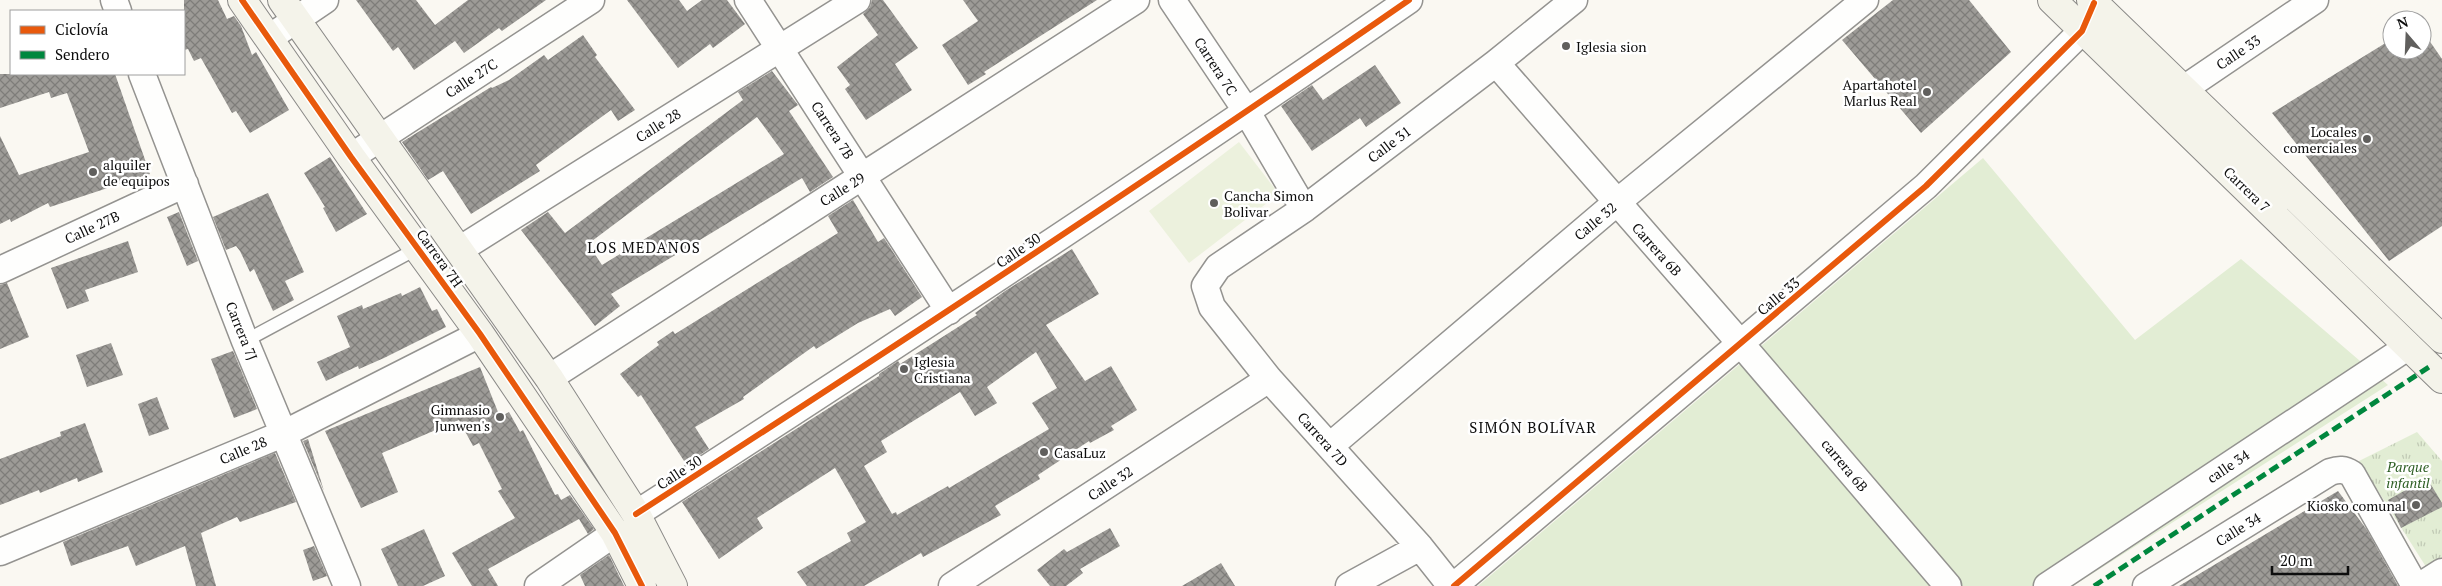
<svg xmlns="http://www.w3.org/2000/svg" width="2442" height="586" font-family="'PT Serif',serif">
<defs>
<pattern id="park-tufts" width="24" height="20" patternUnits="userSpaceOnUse" patternTransform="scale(1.25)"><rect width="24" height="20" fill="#e2edd4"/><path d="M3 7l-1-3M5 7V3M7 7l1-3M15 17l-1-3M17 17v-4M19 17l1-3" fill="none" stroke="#c1cab5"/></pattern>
<pattern id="building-cross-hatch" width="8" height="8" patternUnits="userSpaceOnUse" patternTransform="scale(1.25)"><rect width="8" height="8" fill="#9d9b97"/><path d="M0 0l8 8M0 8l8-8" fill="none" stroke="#7e7d7a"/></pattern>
</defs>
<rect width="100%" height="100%" fill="#faf8f2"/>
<!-- grass -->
<path fill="#e2edd4" d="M1983,158L2135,340L2241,259L2388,385L2073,586H1478Z"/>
<!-- park -->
<path fill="url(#park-tufts)" d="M2417,432L2442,461V562L2428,570L2359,461Z"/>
<!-- pitch -->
<path fill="#ecf1dd" d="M1239,142L1279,194L1189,263L1149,211Z"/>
<!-- building -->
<path fill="url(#building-cross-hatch)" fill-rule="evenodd" d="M184,0H218L227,19L234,16L241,26L252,55L256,52L289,110L250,133L236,111L232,113L201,58L194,61L188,49L184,50Z
M356,0H416L435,25L468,0H546L502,31L499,28L464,53L455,41L414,70L398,47L393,51Z
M627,0H679L687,11L702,0H727L745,24L713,48L710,44L678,68Z
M872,0H883L918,48L895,64L912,90L866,120L845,89L850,85L837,67L878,35L863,14L870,7Z
M963,0H1097L984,72L986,74L968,85L942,45L978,21Z
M1893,0H1969L2011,52L1921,133L1842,40Z
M2422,30L2442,59V226L2389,261L2272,113L2392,39V50H2422Z
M583,35L597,55L595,57L635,110L618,121L611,110L536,165L540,171L471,214L443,171L428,180L402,142L491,87L492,88L509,80L544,55L548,60Z
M1375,65L1401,103L1366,127L1360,118L1312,151L1281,106L1312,85L1323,100Z
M772,71L798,105L789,111L833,177L810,192L802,178L611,294L620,306L595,326L521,230L548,212L565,233L743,100L738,92ZM757,117L784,154L602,265L588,244Z
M0,74H115L150,174L50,207L48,203L11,222L10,219L0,224V136L19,175L89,152L67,93L51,98L49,92L0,108Z
M330,157L367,214L336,232L323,208L325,207L304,173Z
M268,193L304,272L285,281L294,300L273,311L254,269L250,272L240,251L236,246L226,250L213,217Z
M853,200L878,242L884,238L922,297L895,316L890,309L858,323L816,349L814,346L743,397L744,399L695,427L709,449L686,464L641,395L638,397L620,374L659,345L657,342L673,331L675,334L838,233L828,216Z
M179,212L198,261L187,266L167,217Z
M128,241L138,272L85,290L89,301L67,309L51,268Z
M1072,249L1099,294L1046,325L1085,381L1111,366L1137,410L1111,426L1114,430L1090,443L1089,441L1038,475L1040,479L995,506L1001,515L923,557L921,553L864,586H807L797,572L851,541L847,533L866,522L835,468L757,518L763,528L719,559L682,502L879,376V374L898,361L900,364L977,315L975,313L1005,291ZM1036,352L1057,388L1032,403L1049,429L949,488L948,486L897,515L896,512L892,514L864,466L887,452L881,441L960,392L975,416L997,403L987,387Z
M7,283L29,337L0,349V285Z
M420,287L432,311L437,309L446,327L384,358L359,369L358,366L326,381L317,362L350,347L337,316L362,305L363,309L401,293L402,296Z
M111,343L123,375L87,387L76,355Z
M233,351L257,409L234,418L211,359Z
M480,367L500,417L509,412L520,432L523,430L555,495L558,494L561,500L570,495L594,529L588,534L579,519L488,569L498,586H472L452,553L515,518L498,491L502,489L479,443L473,446L459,420L382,453L398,492L361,508L325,431Z
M157,397L169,429L149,436L138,404Z
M85,423L103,472L78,482L77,478L40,493L39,490L0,505V459L61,436L60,432Z
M308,439L324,491L303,441Z
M275,453L296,502L240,522L237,517L201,533L216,586H196L185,546L136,566L128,546L71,566L63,542Z
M2427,478L2442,503V507L2401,528L2388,500Z
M2338,491L2367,530L2398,586H2179Z
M1110,528L1120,546L1080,569L1083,573L1066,586H1050L1037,570L1064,549L1067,552Z
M424,529L445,576L423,586H398L381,549Z
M314,546L327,576L313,581L303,550Z
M609,555L624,586H585L580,575Z
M1221,563L1235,586H1182Z"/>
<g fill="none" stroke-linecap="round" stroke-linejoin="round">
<defs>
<path id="lane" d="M245,341L418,248"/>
<path id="street" d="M114,0L118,11
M748,0L949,311
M1172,0L1247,112L1304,209
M269,38L325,0
M1496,63L1741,344L1948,586
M142,74L245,341L347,586
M2166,101L2315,0
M351,157L591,0
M459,250L857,0
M0,270L185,184
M549,378L1136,0
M1330,446L1616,203L1865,0
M636,514C896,346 1155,176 1409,0
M0,552L285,433L480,334
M538,586L615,533
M952,586L1269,379
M1349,586L1420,547
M1451,586L1420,547L1269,379L1212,307L1205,286L1218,267L1304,209L1496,63L1574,0
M1454,586L1926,186L2082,31L2092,10
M2047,586L2409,346
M2146,586L2330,472C2339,469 2344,469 2352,474L2415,586
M2420,586L2442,572"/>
<path id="secondary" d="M242,0L351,157L480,334L615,533L642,586
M282,0L549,378L636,514L673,586
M2052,0L2442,379
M2091,0L2442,339"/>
</defs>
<!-- lane casing -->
<use href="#lane" stroke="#949390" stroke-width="15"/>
<!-- street casing -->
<use href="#street" stroke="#949390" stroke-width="29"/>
<!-- secondary casing -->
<use href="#secondary" stroke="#8a8987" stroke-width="30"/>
<!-- lane -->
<use href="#lane" stroke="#fefefd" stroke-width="12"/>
<!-- street -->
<use href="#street" stroke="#fefefd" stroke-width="26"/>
<!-- secondary -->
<use href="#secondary" stroke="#f4f3ea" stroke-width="28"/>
<!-- quiet -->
<path stroke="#00873e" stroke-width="5" stroke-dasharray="10 5" stroke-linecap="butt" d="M2094,586L2429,367"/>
<defs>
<path id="cycleway" d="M242,0L351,157L480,334L615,533L642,586
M636,514C896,346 1155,176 1409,0
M1454,586L1926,186L2082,31L2094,3"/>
</defs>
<!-- cycleway casing -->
<use href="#cycleway" stroke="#fff" stroke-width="9"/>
<!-- cycleway -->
<use href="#cycleway" stroke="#e8590c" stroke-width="6"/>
</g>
<!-- markers -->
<g fill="#605f5d" stroke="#fff" stroke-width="2">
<circle cx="1566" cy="46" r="5"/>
<circle cx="1927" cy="92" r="5"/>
<circle cx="2367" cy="139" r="5"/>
<circle cx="93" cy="172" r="5"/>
<circle cx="1214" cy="203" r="5"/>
<circle cx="904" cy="369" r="5"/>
<circle cx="500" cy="417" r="5"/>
<circle cx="1044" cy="452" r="5"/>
<circle cx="2416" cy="505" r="5"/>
</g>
<g text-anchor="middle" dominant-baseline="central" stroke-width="5" stroke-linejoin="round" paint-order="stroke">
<!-- poi labels -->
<g font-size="14" fill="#0d0d0d" stroke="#fff" text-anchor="start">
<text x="1576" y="46">Iglesia sion</text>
<text x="1917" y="84" text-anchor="end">Apartahotel<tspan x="1917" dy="16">Marlus Real</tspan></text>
<text x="2357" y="131" text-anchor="end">Locales<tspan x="2357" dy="16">comerciales</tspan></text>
<text x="103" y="164">alquiler<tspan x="103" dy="16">de equipos</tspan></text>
<text x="1224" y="195">Cancha Simon<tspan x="1224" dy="16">Bolivar</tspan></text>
<text x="914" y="361">Iglesia<tspan x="914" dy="16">Cristiana</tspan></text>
<text x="490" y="409" text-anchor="end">Gimnasio<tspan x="490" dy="16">Junwen's</tspan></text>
<text x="1054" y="452">CasaLuz</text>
<text x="2406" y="505" text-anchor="end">Kiosko comunal</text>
</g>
<!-- street labels -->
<g font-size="14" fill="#0d0d0d" stroke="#fff">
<text transform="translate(2238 52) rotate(-34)">Calle 33</text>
<text transform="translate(1216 66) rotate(57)">Carrera 7C</text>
<text transform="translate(471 78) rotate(-33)">Calle 27C</text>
<text transform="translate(658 125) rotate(-32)">Calle 28</text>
<text transform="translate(833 130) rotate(57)">Carrera 7B</text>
<text transform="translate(1389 144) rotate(-37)">Calle 31</text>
<text transform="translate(842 189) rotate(-32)">Calle 29</text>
<text transform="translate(2247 189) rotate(44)">Carrera 7</text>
<text transform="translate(1595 221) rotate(-40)">Calle 32</text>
<text transform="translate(92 227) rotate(-25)">Calle 27B</text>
<text transform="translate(1657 249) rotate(48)">Carrera 6B</text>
<text transform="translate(1018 250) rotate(-34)">Calle 30</text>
<text transform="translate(440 258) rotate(54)">Carrera 7H</text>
<text transform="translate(1778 296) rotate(-40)">Calle 33</text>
<text transform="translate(242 331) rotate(68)">Carrera 7J</text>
<text transform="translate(1323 439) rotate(48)">Carrera 7D</text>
<text transform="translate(243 450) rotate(-23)">Calle 28</text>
<text transform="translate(1845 465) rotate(50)">carrera 6B</text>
<text transform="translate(2228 466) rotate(-34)">calle 34</text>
<text transform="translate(679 472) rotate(-33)">Calle 30</text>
<text transform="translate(1110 483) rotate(-33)">Calle 32</text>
<text transform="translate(2238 529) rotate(-32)">Calle 34</text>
</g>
<!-- park labels -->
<g font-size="14" font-style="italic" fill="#2d5e24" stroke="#fff">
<text x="2408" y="466">Parque<tspan x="2408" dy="16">infantil</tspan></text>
</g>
<!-- neighbourhood labels -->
<g font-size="15" letter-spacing="1" fill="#0d0d0d" stroke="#fff">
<text x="644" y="247">LOS MEDANOS</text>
<text x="1533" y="427">SIMÓN BOLÍVAR</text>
</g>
</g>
<!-- legend -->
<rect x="10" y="10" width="175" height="65" fill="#ffffff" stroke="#9e9e9e"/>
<rect x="20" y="26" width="25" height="8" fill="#e8590c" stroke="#9e9e9e"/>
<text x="55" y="35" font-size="15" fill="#0d0d0d">Ciclovía</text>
<rect x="20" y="51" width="25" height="8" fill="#00873e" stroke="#9e9e9e"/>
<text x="55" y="60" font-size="15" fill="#0d0d0d">Sendero</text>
<!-- north arrow -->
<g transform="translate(2407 35) rotate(341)"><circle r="24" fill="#ffffff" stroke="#9e9e9e"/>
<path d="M0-4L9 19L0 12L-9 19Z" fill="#605f5d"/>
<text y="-8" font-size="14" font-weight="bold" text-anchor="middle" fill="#0d0d0d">N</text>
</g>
<!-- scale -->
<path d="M2272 566v8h76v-8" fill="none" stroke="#0d0d0d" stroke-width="2.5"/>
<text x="2280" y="566" font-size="15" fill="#0d0d0d" stroke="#ffffff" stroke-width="4" paint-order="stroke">20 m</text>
</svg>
